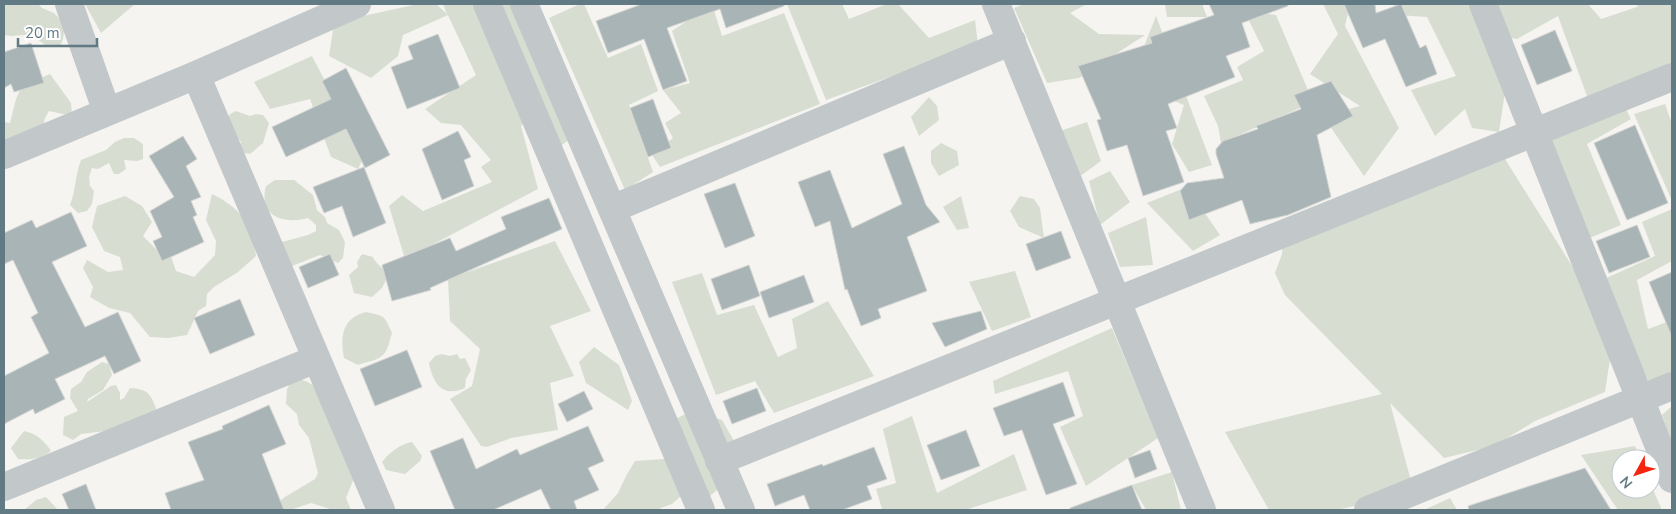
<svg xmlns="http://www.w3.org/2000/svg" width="1676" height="514" font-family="'Nunito Sans',sans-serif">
<rect width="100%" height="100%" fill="#f5f4f0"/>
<!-- green -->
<path fill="#d7ddd1" d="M4,4H38L42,8L54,13L65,24L63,39L60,46L48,47L34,37L24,35L11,36L4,35Z
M85,4H135L101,33Z
M418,4H436L447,14L443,4H520L585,129L553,151L526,120L521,126L538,189L405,259L389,206L402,195L423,211L492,182L481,167L491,160L461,125L441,123L425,109L476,75L448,15L403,35L398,56L371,78L329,56L333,30L354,18Z
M580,4H584L608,58L641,44L658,91L629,105L653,172L625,190L549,18Z
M712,4L722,36L784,13L820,104L660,167L652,155L673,138L665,123L681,113L663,90L690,83L672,31Z
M787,4H842L849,19L887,4H898L929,38L975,20L978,45L826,100Z
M1024,4H1087L1070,13L1099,34L1145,35L1079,78L1047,83L1014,8Z
M1165,4H1202L1207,17H1167Z
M1323,4H1350L1345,26L1399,128L1364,176L1323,116L1360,106L1310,74L1338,34Z
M1394,4H1469L1483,27L1505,92L1499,132L1472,128L1465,109L1435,136L1411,90L1456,76L1427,17L1398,15Z
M1496,4H1588L1601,19L1637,7L1638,4H1672V62L1588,99L1558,16L1517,39L1510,38Z
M1244,11L1276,15L1313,102L1221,143L1218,126L1204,96L1243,80L1237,67L1264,51Z
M1156,16L1212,165L1189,172L1172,144L1184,105L1162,96L1143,49Z
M312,56L355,138L367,150L358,169L331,157L310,99L270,109L254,82Z
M50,74L71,103L72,116L49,111L45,118L43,126L4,149V122L10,123L16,99L22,86Z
M929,97L937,106L939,120L919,136L911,117Z
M1622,101L1631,119L1587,144L1621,225L1587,239L1549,134Z
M1665,104L1672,124V201L1634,114Z
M236,111L250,116L256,114L263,115L269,123L263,143L250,154L243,153L239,149L241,142L232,131L227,120L230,114Z
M1087,122L1101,161L1079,177L1057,132Z
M124,138H134L143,144V159L137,161L124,160L126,169L119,174H114L109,163L98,169L92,168L89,177L90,186L94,191L92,204L87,211L78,213L70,205C76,190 75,175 81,160L106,150L115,142Z
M941,143L957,151L959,165L939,176L931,163V151Z
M1500,151L1614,333L1605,392L1535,421L1494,446L1444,458L1390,403L1414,492L1337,510H1269L1225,432L1382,394L1285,295L1275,273L1282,254L1283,243Z
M1110,171L1130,202L1100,225L1089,181Z
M275,180H294L313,195L317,210L325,217L327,223L339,230L345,242L343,258L338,263L320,255L292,266L279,254L282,242L308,235L316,231V225L308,218C283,225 258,216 266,186Z
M1187,187L1220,235L1193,251L1147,203Z
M212,194C242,209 251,223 256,256L238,272L214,287L207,294L206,306L198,311L187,335L168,338L150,337L130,313L109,308L90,297L93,287L83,268L87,260L108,272L123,270L120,257L104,251L92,227L97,206L125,196L142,206L152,222L143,236L157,250L170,254L176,271L194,277L215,255L216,241L206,220Z
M961,196L969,228L957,230L943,207Z
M1020,196L1034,199L1040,208L1044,238L1019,227L1010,211Z
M1672,209V261L1637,280L1648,329L1672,320V373L1649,382L1602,280L1655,256L1642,222Z
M1146,217L1153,265L1120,267L1108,233Z
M555,241L591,311L550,326L574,376L550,383L558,430L511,438L487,447L481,446L450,399L472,386L480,349L450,321L448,279Z
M362,254L373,257C376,265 384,267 388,276L382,288L372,297L354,293L349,275L358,267L357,262Z
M1015,271L1031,317L992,331L969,282Z
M702,273L717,315L754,305L778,357L797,348L792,319L828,301L874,376L774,413L755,381L716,395L672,282Z
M366,312C385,316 384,315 392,333C390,339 389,344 387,349C382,361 368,361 358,365L344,358C340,337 342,318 366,312Z
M1112,328L1158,438L1086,486L1060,427L1083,416L1068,371L995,394L993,381Z
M594,347L619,365L632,401L628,410L586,383L579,362Z
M442,354L450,356L457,354L460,359L465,358L471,370L466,379L465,388C443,398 433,384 429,363L435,356Z
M102,362L109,364L112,375L103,390L88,399L87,402L111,386L116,385L120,393V400L124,398L130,388C148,389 151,394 157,411L114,430L81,434L73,440L63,435L64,417L78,411L70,398L71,389L81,382L87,372Z
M292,379C302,379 308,381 315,387L354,478L346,498L351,510H333L311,503L290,510H269L285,497L315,479L318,473L309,438L299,425L297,414L286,404L287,389Z
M1672,406V442L1662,415Z
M697,412L722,420L741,453L717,490L710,496L688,490L672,504L661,508L659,510H603L618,493L626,476L635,461L664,459L662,427L683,415Z
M912,416L937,493L1014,454L1027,490L965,510H873L882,509L876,489L896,483L883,429Z
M24,431C37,434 44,440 51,451C40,459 32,460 18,459L11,448Z
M412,442L422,456L420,461L405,474L386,470L382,462C389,453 400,444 412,442Z
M1635,446L1640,459H1621V489H1651V485L1662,510H1618L1581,455Z
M1172,472L1181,510H1146L1132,485Z
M46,497L58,510H24L36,500Z
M1450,498L1457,510H1424Z"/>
<!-- building -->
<path fill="#a8b4b6" stroke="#d6d6d3" d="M642,4H784V6L726,28L720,9L667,28L687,81L663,90L644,39L608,53L596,21Z
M1209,4H1288V6L1242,23L1250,47L1226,56L1235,77L1168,104L1177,128L1166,131L1184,182L1143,196L1127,145L1107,151L1097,120L1101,119L1078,66L1152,43L1150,37L1214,15Z
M1344,4H1375L1376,13L1401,4L1420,48L1426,45L1437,74L1406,87L1385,39L1363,48Z
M1555,30L1572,71L1537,85L1521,45Z
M438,34L460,88L407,109L391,67L413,59L408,46Z
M31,43L44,83L14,92L11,84L4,88V52Z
M346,68L390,155L365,168L346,129L286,157L272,127L331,99L322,81Z
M1331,81L1353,116L1317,135L1331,197L1288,215L1250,224L1242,200L1189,220L1180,191L1187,183L1224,178L1216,154V149L1223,141L1258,129L1256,126L1301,109L1294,95Z
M653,99L671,148L648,157L630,108Z
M1635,125L1668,203L1627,220L1594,143Z
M458,131L471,157L464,160L474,186L442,200L422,149Z
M183,136L197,159L186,166L201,197L191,201L197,215L193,217L204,242L162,261L153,241L162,237L150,211L174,197L149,156Z
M904,146L926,205L940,222L907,237L927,291L878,309L881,318L861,326L847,289L845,290L830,221L815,227L798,182L830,170L852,228L902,204L883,154Z
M364,167L386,223L353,237L342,206L324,213L313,187Z
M735,183L755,236L725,248L704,194Z
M549,198L562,229L430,288L431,290L392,301L382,265L450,238L456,251L506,229L501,217Z
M71,212L87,246L52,262L85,327L118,312L141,361L114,374L105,356L55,379L65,399L35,414L33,409L4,424V376L49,353L31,317L38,313L13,260L4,264V233L32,220L36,228Z
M1637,225L1650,257L1609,273L1596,241Z
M1061,231L1071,258L1036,271L1026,244Z
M330,254L339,275L308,288L299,267Z
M749,265L760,296L722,310L711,279Z
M1672,272V337L1649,282Z
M804,275L814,302L769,318L760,292Z
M240,299L255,335L210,354L194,318Z
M981,311L987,329L945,347L932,323Z
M407,350L422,387L375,406L360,369Z
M1063,382L1075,416L1053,424L1077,484L1046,495L1022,430L1004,436L993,408Z
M757,388L766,411L732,424L723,401Z
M584,391L593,409L567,422L558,404Z
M269,405L286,444L262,454L284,510H171L165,493L204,480L188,442L223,429L222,426Z
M588,426L604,461L588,468L599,490L574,501L577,510H551L541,489L493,510H455L430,451L463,438L476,469L517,449L520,455Z
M966,430L980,466L941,480L927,445Z
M874,447L887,479L867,486L872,499L842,510H810L804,495L775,506L767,484L822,464L823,466Z
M1150,450L1157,469L1135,478L1128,458Z
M1585,468L1611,510H1469L1468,506Z
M86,484L96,510H69L62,494Z
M1132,485L1142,510H1070V508Z"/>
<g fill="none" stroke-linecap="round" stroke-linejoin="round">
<!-- minor -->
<path stroke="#c2c7c9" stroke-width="28" d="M69,4L107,112
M487,4L701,510
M524,4L741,510
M996,4L1202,510
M1483,4L1672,479
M196,75L381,510
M4,155L196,75L357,4
M612,209L1012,41
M719,461L1672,77
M4,487L316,359
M1368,510L1672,386"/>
</g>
<!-- border -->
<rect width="1676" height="514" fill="none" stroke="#617a84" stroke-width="10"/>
<!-- north arrow -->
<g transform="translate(1636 474) rotate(230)"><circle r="24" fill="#ffffff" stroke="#c0cace"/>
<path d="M0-4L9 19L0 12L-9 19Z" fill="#f42511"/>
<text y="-8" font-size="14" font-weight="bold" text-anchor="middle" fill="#617a84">N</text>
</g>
<!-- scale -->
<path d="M18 38v8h79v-8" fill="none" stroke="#617a84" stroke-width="2.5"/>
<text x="25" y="38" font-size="15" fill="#617a84" stroke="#ffffff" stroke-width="4" paint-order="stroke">20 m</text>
</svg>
